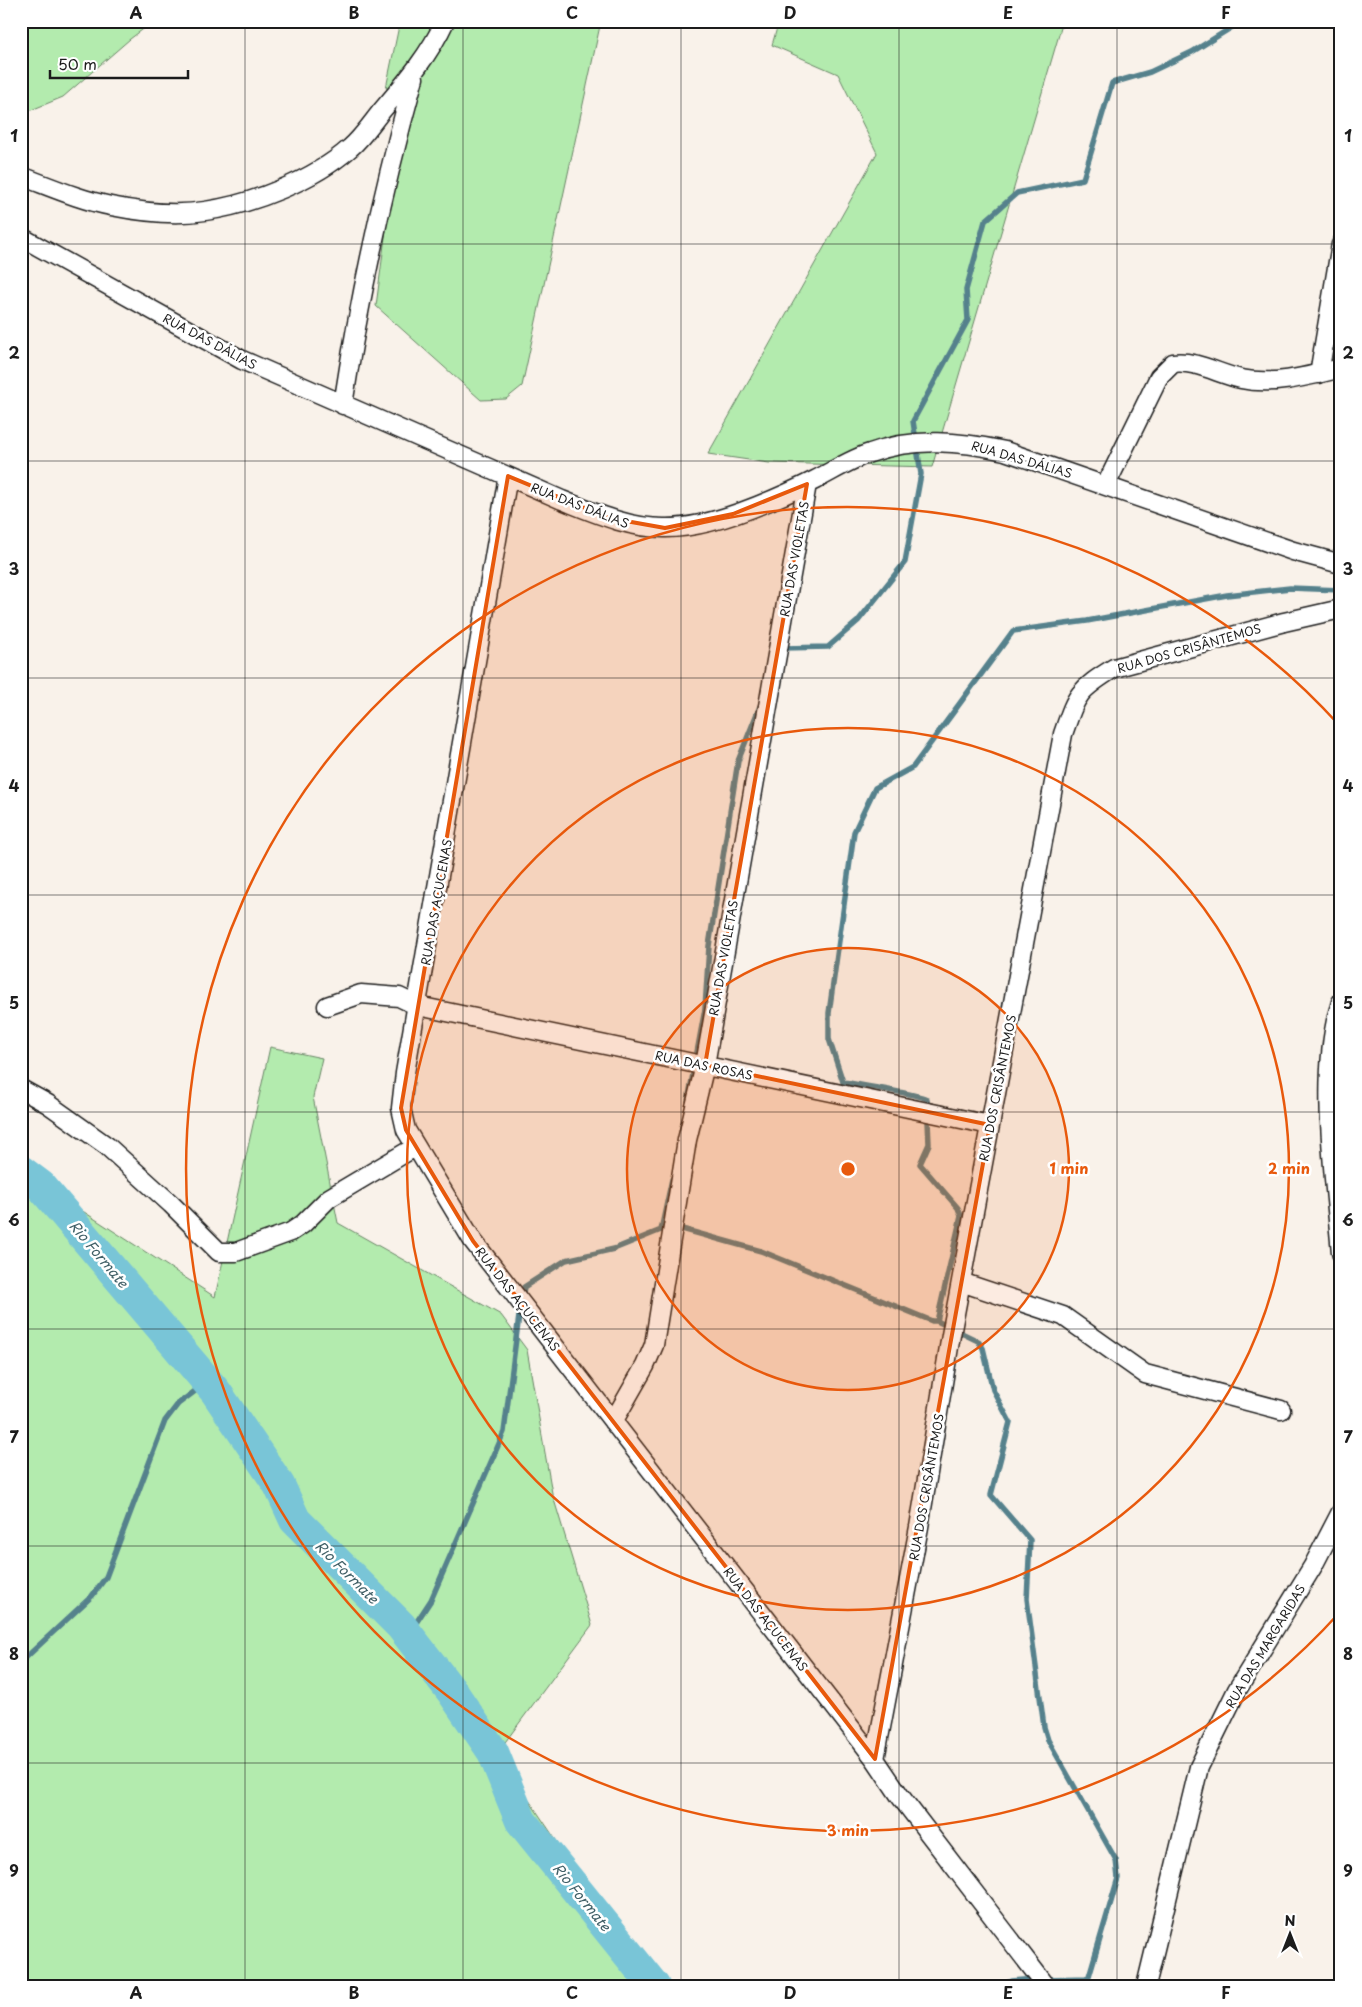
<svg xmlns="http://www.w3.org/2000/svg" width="1362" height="2007" font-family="'Playpen Sans',sans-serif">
<rect width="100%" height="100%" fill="#f9f2ea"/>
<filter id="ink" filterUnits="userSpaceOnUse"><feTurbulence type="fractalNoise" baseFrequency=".02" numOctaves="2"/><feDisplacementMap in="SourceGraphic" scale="10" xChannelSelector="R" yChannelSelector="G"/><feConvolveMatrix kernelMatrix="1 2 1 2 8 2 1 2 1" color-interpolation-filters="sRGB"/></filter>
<g filter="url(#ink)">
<!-- green -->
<path fill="#b3ebae" stroke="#688465" d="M21,21H154L130,39L63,97L24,113L21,111Z
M400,21H601L522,386L506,399L481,400L376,306L404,92L386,88Z
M779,21H1063L932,467L769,463L708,454L877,153L838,74L772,45Z
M270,1047L322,1058L313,1097L338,1223L501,1315L527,1350L552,1493L592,1625L497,1753L655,1986H21V1171L215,1297Z"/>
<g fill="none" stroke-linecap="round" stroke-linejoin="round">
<!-- stream -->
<path stroke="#54818c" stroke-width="5.5" d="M782,651L784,648L828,647L858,621L905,562L921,474L913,421L968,320L966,290L985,221L1017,193L1083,179L1112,83L1150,72L1192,52L1242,21
M688,1101L705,1009L709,946L738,761L760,706
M661,1230L672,1179
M522,1299L524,1287L566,1260L614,1249L661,1230L682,1229L761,1251L932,1321H937L978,1341L983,1348L993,1390L1010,1422L991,1495L1030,1540L1027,1599L1044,1727L1048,1740L1116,1860L1118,1878L1089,1976L1086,1978L1046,1979
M937,1321L961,1216L958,1208L920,1164L929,1144L927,1099C923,1095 854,1084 843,1082L829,1039V1013L854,832L875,788L913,767L1013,631L1087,621L1227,595L1290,588L1341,590
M408,1635L431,1600L504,1432L520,1308
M21,1662L92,1596L106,1577L165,1421L178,1404L207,1382
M996,1986L1012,1981L1037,1979"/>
<!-- river -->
<path stroke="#79c5d7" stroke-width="32" d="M21,1171L41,1186L216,1392L279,1485L295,1520L401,1626L453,1693L493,1752L521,1821L654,1986"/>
<defs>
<path id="minor" d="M21,176C51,187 80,200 111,206C141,212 175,216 205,211C253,204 314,180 350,148C363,137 373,121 384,108C407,81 430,54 445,21
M21,237L242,360L562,500C595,513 628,528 664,528C709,529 775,500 815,480C833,471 851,459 870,453C914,437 960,441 1005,451L1293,551L1341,564
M1319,374L1341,244
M343,405C360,294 384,186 414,78
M508,476L405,1073L401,1108L406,1130L473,1241L875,1759L900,1796L1046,1986
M1106,485L1159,377L1173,363C1196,360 1218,374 1241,379C1273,386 1309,376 1341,368
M1341,1002C1318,1072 1335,1179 1341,1253
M327,1006L361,994L399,997L418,1006L990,1125
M21,1089L48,1104L107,1146L171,1204L219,1252H236L291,1232L303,1224L329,1198L415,1147
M961,1282L1063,1316L1145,1374L1281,1410
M613,1422L645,1366L654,1345L687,1140L705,1065L807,484
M875,1759L919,1527L951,1335L1063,734C1077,694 1077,691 1114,668L1284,622L1341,609
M1146,1986L1199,1767L1237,1690L1313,1566L1341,1512"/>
</defs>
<!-- minor casing -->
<use href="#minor" stroke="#1c1c1c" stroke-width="21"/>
<!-- minor -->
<use href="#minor" stroke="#fff" stroke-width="18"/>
</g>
</g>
<!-- marked area -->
<path fill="#e8590c" fill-opacity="0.2" stroke="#e8590c" stroke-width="4" stroke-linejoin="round" d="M508,476L609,518L665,528L733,514L807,484L705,1065L990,1125L875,1759L473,1241L406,1130L401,1108Z"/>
<!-- grid -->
<path fill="none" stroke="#1c1c1c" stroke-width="1" stroke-opacity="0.55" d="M245,21V1986M463,21V1986M681,21V1986M899,21V1986M1117,21V1986M21,244H1341M21,461H1341M21,678H1341M21,895H1341M21,1112H1341M21,1329H1341M21,1546H1341M21,1763H1341"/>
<!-- distance rings -->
<circle cx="848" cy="1169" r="221" fill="#e8590c" fill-opacity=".12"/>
<g fill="none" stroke="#e8590c" stroke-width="2.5">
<circle cx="848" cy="1169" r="221"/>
<circle cx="848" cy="1169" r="441"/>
<path d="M1340 1612A662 662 0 1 1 1340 726"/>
</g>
<g text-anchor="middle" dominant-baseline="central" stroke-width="5" stroke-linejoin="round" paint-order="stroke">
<!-- street labels -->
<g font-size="12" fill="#1c1c1c" stroke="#fff">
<text transform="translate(210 341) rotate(28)">RUA DAS DÁLIAS</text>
<text transform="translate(1022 459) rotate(16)">RUA DAS DÁLIAS</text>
<text transform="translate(580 505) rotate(21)">RUA DAS DÁLIAS</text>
<text transform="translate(794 559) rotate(-80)">RUA DAS VIOLETAS</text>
<text transform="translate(1189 648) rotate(-16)">RUA DOS CRISÂNTEMOS</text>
<text transform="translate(436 902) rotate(-80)">RUA DAS AÇUCENAS</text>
<text transform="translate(723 958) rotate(-80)">RUA DAS VIOLETAS</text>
<text transform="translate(704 1065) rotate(12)">RUA DAS ROSAS</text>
<text transform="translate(997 1088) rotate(-79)">RUA DOS CRISÂNTEMOS</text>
<text transform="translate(518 1299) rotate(52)">RUA DAS AÇUCENAS</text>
<text transform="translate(926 1487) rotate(-80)">RUA DOS CRISÂNTEMOS</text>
<text transform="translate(766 1619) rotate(52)">RUA DAS AÇUCENAS</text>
<text transform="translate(1265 1646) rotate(-59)">RUA DAS MARGARIDAS</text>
</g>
<!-- water labels -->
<g font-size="14" font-style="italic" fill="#416067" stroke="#fff">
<text transform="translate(99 1254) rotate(50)">Rio Formate</text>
<text transform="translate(347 1572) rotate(45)">Rio Formate</text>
<text transform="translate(582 1897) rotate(51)">Rio Formate</text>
</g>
</g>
<circle cx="848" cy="1169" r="8" fill="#e8590c" stroke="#fff" stroke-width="2.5"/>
<g font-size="15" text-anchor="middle" font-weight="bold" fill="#e8590c" stroke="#fff" stroke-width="5" stroke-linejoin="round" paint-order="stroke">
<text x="1069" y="1174">1 min</text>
<text x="1289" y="1174">2 min</text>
<text x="848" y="1836">3 min</text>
</g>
<!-- margin -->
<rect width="1362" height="2007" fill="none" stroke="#fff" stroke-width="55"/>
<!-- north arrow -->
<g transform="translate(1290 1934)" stroke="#ffffff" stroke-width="4" paint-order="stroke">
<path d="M0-4L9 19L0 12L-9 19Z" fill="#1c1c1c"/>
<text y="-8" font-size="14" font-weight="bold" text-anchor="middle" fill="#1c1c1c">N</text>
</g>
<!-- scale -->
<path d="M50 70v8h138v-8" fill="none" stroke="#1c1c1c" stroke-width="2.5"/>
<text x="58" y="70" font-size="15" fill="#1c1c1c" stroke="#ffffff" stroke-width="4" paint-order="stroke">50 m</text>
<rect x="28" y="28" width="1306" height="1952" fill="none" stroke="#1c1c1c" stroke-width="2"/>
<g font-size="16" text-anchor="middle" font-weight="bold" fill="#1c1c1c">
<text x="136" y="19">A</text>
<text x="354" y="19">B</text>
<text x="572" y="19">C</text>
<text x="790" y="19">D</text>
<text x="1008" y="19">E</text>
<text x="1226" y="19">F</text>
<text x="14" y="142">1</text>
<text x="1348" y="142">1</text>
<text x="14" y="359">2</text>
<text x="1348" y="359">2</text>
<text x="14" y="575">3</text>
<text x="1348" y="575">3</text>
<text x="14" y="792">4</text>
<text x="1348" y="792">4</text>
<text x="14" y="1009">5</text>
<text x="1348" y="1009">5</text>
<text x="14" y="1226">6</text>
<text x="1348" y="1226">6</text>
<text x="14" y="1443">7</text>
<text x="1348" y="1443">7</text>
<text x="14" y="1660">8</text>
<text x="1348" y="1660">8</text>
<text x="14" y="1877">9</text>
<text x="1348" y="1877">9</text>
<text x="136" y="1999">A</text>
<text x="354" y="1999">B</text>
<text x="572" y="1999">C</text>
<text x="790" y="1999">D</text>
<text x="1008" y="1999">E</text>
<text x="1226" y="1999">F</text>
</g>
</svg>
